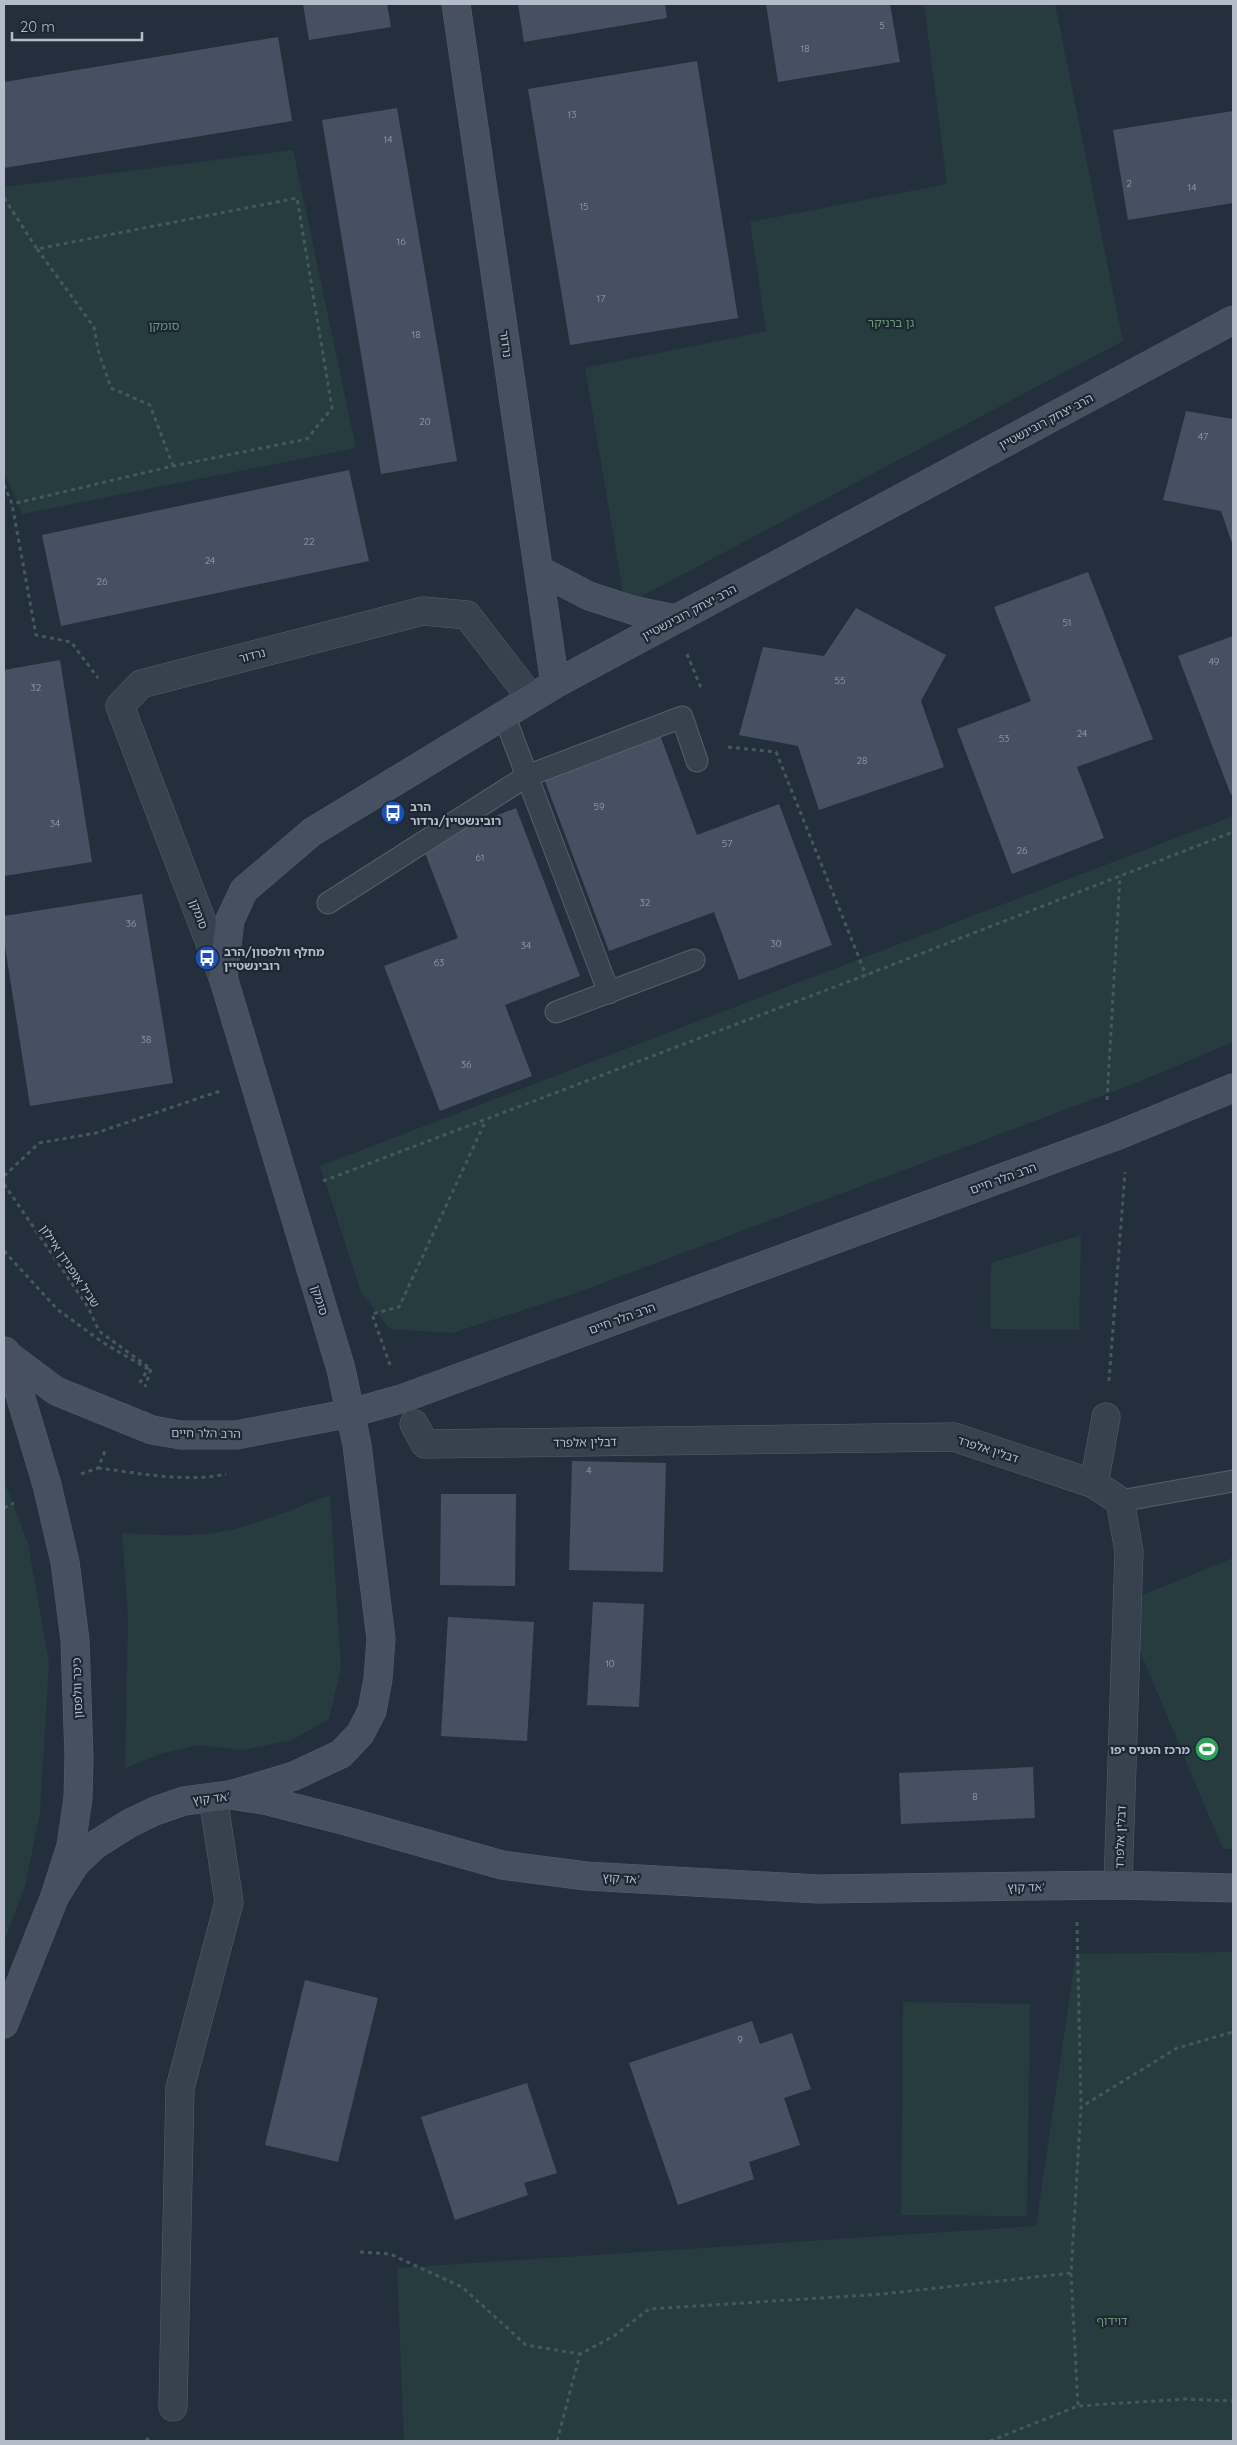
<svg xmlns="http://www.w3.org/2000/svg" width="1237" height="2445" font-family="Quicksand,'Noto Sans Hebrew',sans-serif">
<rect width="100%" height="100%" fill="#242f3e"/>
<!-- green -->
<path fill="#263c3f" d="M924,4H1055L1123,341L625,605L585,368L766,331L750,222L947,184Z
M293,150L356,448L22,514L4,472V187Z
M1233,816V1042L1136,1083L576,1293L452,1333L390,1329L361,1292L320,1166Z
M1081,1235L1079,1330L990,1329L991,1263Z
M4,1481L28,1543L49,1663L40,1813L25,1886L4,1942Z
M330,1495L341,1668L329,1719L292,1740L243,1750L198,1745L160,1754L125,1768L128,1618L122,1533C152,1535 184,1537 214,1533C254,1527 292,1509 330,1495Z
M1233,1558V1849H1223L1139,1649L1140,1596Z
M1233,1952V2441H404L397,2268L1036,2226L1076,1954Z
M903,2002L1030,2004L1027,2216L901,2215Z"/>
<!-- building -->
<path fill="#455162" d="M303,4H387L391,27L309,40Z
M518,4H665L667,18L524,42Z
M766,4H890L900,62L778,82Z
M278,37L292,121L4,168V82Z
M697,61L738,318L570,345L528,89Z
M397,108L457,461L381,474L322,120Z
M1233,111V203L1128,220L1113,130Z
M1186,411L1233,419V546L1221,511L1163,500Z
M349,470L369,561L61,626L42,535Z
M1088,572L1153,739L1077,767L1104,838L1012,874L957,729L1031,701L994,607Z
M856,608L946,655L921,701L944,767L819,810L798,746L739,735L763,647L824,656Z
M1233,636V794L1231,795L1178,656Z
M60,660L92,862L4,876V670Z
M660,735L697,835L779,804L832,945L739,980L714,912L609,951L544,779Z
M516,808L580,976L505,1005L532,1076L440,1111L384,966L458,938L422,845Z
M142,894L173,1083L30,1106L4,940V916Z
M572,1461L666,1463L663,1572L569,1570Z
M441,1494H516L515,1586L440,1585Z
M593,1602L644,1604L639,1707L587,1705Z
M448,1617L534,1622L527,1741L441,1736Z
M1033,1767L1035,1818L901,1824L899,1773Z
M305,1980L378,1998L338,2162L265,2145Z
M752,2021L760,2044L792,2033L811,2089L784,2098L800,2145L749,2162L754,2179L678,2205L629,2063Z
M527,2083L557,2173L524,2183L528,2195L455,2220L421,2117Z"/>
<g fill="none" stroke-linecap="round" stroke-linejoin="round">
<defs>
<path id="lane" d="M504,715L609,993
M328,903L527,776L682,717L697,761
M556,1012L694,960
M1120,1501L1233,1481"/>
<path id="street" d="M223,977L120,706L141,684L423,611L467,615L531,698
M414,1424L425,1444L954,1437L1094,1484L1120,1501L1129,1551L1118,1885
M1094,1484L1106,1417
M173,2407L180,2088L229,1902L213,1797"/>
<path id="secondary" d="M456,4L555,684
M539,570L589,596L632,610L675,619
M8,1355L56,1391L152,1430L181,1435H236L351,1413L401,1399L1116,1136L1233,1088
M230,1795L294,1776L341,1754L360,1734L372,1711L378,1679L381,1639L357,1445L341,1369L223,977L230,920L244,890L312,832L555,684L1233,320
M55,1896L75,1864L95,1845L130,1823L155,1811L184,1801L230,1795L264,1800L346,1821L502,1865L586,1876L818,1889L1118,1885L1233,1888
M4,2024L55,1896L71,1846L78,1798L79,1757L75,1640L65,1562L47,1485L8,1355L5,1351"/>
</defs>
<!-- lane casing -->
<use href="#lane" stroke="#565f6c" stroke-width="23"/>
<!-- street casing -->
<use href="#street" stroke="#565f6c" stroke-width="29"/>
<!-- secondary casing -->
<use href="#secondary" stroke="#565f6c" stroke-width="29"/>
<!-- path -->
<path stroke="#44595c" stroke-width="3" stroke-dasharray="4 4" stroke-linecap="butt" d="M4,198L37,249L297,198L332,408L307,439L173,466L12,504
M37,249L94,327L98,350L111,388L150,405L173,466
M4,485L12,504L36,635L71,642L98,678
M687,654L701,688
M728,747L776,752L866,975
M1107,1100L1120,876
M4,1176L39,1143L96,1133L220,1091
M323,1181L866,975L1233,832
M4,1184L88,1307L99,1331L151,1369L145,1387
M4,1251L57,1309L102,1342L148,1369L138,1386
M390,1365L372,1314L399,1307L486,1120
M1109,1381L1125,1172
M98,1468C139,1473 186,1483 226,1474
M81,1474L98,1468L105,1451
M4,1508L14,1503
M1077,1922L1081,2106
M360,2252L390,2254L462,2287L526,2345L580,2354
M1071,2273L1078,2406
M146,2441L151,2435
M557,2441L580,2354L614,2336L649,2309L883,2294L1071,2273L1081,2107L1177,2048L1233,2032
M990,2441L1078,2406L1185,2399L1233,2401"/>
<!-- lane -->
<use href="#lane" stroke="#38414e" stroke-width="21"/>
<!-- street -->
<use href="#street" stroke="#38414e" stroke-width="28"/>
<!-- secondary -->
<use href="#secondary" stroke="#465061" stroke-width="28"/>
</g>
<!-- icons -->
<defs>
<symbol id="bus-disc" viewBox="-11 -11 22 22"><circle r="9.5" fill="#1a4fb4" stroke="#1d2633"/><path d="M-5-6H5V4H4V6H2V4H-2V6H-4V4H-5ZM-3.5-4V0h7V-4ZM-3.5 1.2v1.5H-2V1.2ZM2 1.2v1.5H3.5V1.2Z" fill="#fff"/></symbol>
<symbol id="stadium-disc" viewBox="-11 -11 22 22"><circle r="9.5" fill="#2e9e5b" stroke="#1d2633"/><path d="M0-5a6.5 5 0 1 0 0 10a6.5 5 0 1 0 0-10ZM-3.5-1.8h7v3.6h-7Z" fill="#fff"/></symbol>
</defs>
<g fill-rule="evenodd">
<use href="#bus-disc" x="379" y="799" width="28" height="28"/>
<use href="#bus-disc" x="193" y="944" width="28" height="28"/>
<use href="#stadium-disc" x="1193" y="1735" width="28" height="28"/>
</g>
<g text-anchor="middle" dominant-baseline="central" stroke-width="4.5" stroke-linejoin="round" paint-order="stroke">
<!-- number labels -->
<g font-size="10" fill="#98a1af">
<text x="882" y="25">5</text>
<text x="805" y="48">18</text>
<text x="572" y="114">13</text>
<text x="388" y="139">14</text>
<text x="1129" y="183">2</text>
<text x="1192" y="187">14</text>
<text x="584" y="206">15</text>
<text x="401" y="241">16</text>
<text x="601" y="298">17</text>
<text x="416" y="334">18</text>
<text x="425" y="421">20</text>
<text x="1203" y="436">47</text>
<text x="309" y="541">22</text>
<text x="210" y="560">24</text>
<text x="102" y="581">26</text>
<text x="1067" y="622">51</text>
<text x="1214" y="661">49</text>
<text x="840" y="680">55</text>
<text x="36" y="687">32</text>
<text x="1082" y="733">24</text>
<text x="1004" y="738">53</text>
<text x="862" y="760">28</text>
<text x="599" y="806">59</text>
<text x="55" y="823">34</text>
<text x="727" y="843">57</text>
<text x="1022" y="850">26</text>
<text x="480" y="857">61</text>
<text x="645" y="902">32</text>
<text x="131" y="923">36</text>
<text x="776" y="943">30</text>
<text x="526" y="945">34</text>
<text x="439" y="962">63</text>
<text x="146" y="1039">38</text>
<text x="466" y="1064">36</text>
<text x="589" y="1470">4</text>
<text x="610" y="1663">10</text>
<text x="975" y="1796">8</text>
<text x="740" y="2039">9</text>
</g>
<!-- park labels -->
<g font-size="12" fill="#6b9a76" stroke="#1d2633">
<text x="891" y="322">גן ברניקר</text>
<text x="164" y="325">סומקן</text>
<text x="1112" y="2320">דוידוף</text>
</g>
<!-- street labels -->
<g font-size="12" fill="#b4bcc9" stroke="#1d2633">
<text transform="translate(506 344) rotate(82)">נרדור</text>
<text transform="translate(1046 421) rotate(-28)">הרב יצחק רובינשטיין</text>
<text transform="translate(689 612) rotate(-28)">הרב יצחק רובינשטיין</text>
<text transform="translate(252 655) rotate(-14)">נרדור</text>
<text transform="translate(199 914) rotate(69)">סומקן</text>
<text transform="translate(1003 1178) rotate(-20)">הרב הלר חיים</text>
<text transform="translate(70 1266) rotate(56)">שביל אופנידן איילון</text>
<text transform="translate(320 1300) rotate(73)">סומקן</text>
<text transform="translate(622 1318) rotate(-20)">הרב הלר חיים</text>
<text transform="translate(206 1433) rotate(1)">הרב הלר חיים</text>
<text transform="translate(585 1442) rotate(-1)">דבלין אלפרד</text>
<text transform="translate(988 1449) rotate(18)">דבלין אלפרד</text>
<text transform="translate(77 1688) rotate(-92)">כיכר וולפסון</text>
<text transform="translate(211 1798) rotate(-6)">אד קוץ'</text>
<text transform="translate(1120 1837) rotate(-88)">דבלין אלפרד</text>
<text transform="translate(621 1878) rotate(4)">אד קוץ'</text>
<text transform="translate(1026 1887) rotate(-1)">אד קוץ'</text>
</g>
<!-- poi labels -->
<g font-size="12" font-weight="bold" fill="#b4bcc9" stroke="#1d2633" text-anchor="start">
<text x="410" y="806">הרב<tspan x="410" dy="14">רובינשטיין/נרדור</tspan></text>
<text x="224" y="951">מחלף וולפסון/הרב<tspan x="224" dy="14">רובינשטיין</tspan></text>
<text x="1190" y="1749" text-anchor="end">מרכז הטניס יפו</text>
</g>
</g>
<!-- border -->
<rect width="1237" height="2445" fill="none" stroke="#b4bcc9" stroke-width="10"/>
<!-- scale -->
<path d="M12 32v8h130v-8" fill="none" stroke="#b4bcc9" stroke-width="2.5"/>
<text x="20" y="32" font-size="15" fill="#b4bcc9" stroke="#1d2633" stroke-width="4" paint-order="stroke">20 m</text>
</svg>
